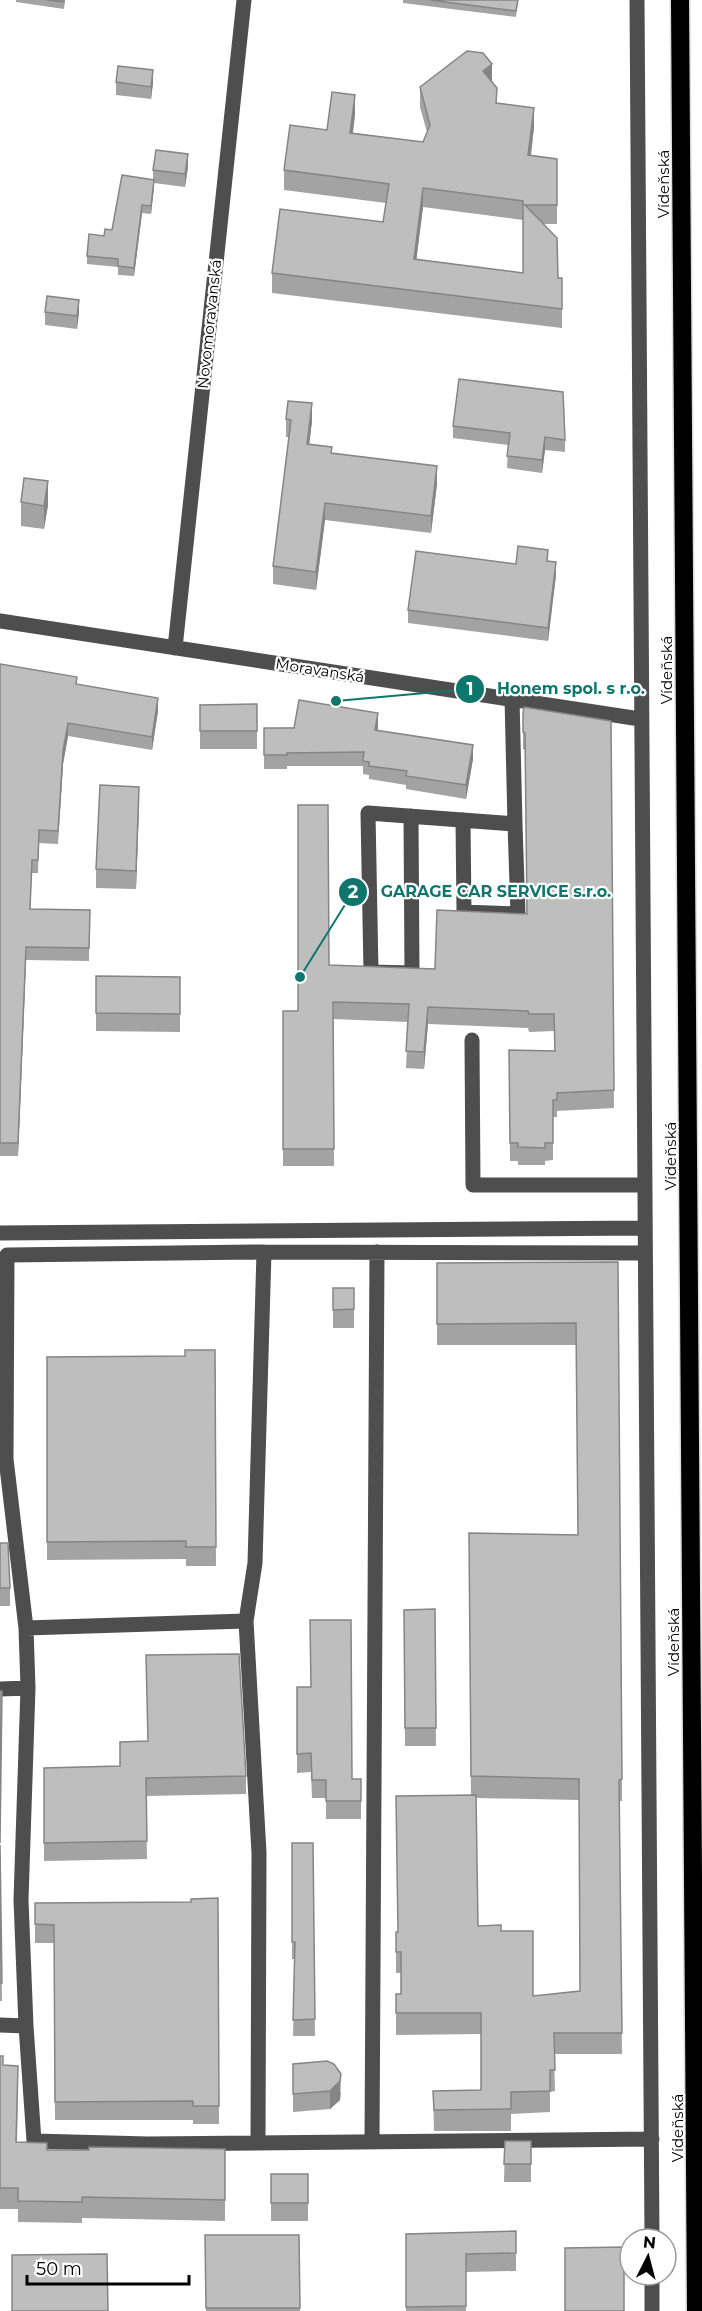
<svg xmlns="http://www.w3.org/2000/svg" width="702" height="2311" font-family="Montserrat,sans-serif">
<rect width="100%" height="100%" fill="#fff"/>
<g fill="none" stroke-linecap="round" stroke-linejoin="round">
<defs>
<path id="highway" d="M680,0L696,2311"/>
</defs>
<!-- highway casing -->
<use href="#highway" stroke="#dbdbdb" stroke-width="21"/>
<!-- minor -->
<path stroke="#4e4e4e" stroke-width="15" d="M637,0L652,2239
M0,621L640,719
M175,648L244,0
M411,816L412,973L371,972L368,813L515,824L512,698
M463,820L464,912L518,914L515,824
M472,1040L473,1185H643
M0,1233L644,1228
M644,1253L264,1252L7,1255L6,1459L26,1628L28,1688L21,1900L26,2026L34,2141L148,2144L652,2139
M26,1628L246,1621
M0,1689L28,1688
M0,2025L26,2026
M258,2142L259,1853L246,1621L255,1563L264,1252
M372,2142L377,1252
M652,2275V2311"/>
<!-- highway -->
<use href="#highway" stroke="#000" stroke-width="18"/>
</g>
<!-- wall -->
<path fill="#a3a3a3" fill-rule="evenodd" d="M16,0H65L64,9L16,2Z
M403,0H518L516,17L403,3Z
M492,81L497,103L534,127L531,156L557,159V224H544L558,278H562V328L272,293V273L383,222L386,203L284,190V170L327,130L355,115L353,133L423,142L427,132L420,107V87ZM423,207L523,220V273L416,260Z
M116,82L153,83L151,99L116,95Z
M188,167L185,187L154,183L151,214L142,213L134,276L118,275V267L87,264V256L104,236L112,230L153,180V170Z
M45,312H79L77,329L45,325Z
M286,419L312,421L309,445L332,454L437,484L431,533L325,520L316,590L273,584V566L289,437H286Z
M453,426L565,440V452L545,450L542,473L507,468L508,445L453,438Z
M21,502L48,505L44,529L21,526Z
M548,561L556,575L548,641L408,623V610L516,564Z
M0,664L77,685L158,711L152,750L68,736L63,764L58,844L39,843L38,873H32L30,909L90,910L89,961L26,960L18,1156H0Z
M257,704V749H200V705Z
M611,721L614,1108L557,1111V1117H553V1160L545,1161V1165H518V1161H510L509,1050L555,1051L554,1031L529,1032L528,1028L428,1024L424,1069L406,1068L408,1022L333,1019L334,1166H283V1011H298L329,965L435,969L527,914L525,750L523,749V732Z
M378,727V730L473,759L466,799L406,789V785L369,779V775L363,774V766H287V769H264V728Z
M139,805L136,889L96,888V869Z
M96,976L180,977V1032L96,1031Z
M618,1262L622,1779V1801H619L622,2054H554L555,2091L550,2092V2112L511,2114V2131H434L433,2091L481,2090V2034L396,2035V1994H401V1973H396V1932H398L471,1795L469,1533L578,1535L576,1345H437V1263ZM476,1798L579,1800L580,1991L533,1996L501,1931L478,1926Z
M333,1288H354V1328H333Z
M215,1350L216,1566H186V1559L47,1560V1357L185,1356Z
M0,1543L10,1588V1606H0Z
M435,1609L436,1746H405L404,1610Z
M297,1687L352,1779H361V1819H326V1798H312L311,1772L297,1773Z
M0,1691V1852L2,2001H0Z
M44,1768L246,1776V1794L146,1796L147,1859L44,1861Z
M292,1843H313L315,2036H293L295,1959H292Z
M218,1898L219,2124H193V2120H55L54,1943H35V1903L191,1902Z
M0,2056L3,2065L18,2086L17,2142L47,2150L225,2149V2221L82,2218V2223L18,2222V2209H0Z
M293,2064L341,2092L340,2100L330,2109L293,2112Z
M505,2141H531V2182H504Z
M271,2174H308V2221H271Z
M516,2231V2271L466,2272V2311H406V2234Z
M205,2235H299L300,2311H206Z"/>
<!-- shaded-wall -->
<path fill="#858585" d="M492,64V83L483,71Z
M153,70V83L151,99V87Z
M355,95V115L350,152V133Z
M534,108V127L528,175V155Z
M188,154V167L185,187V174Z
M154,180V188L151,214V206Z
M423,188V207L414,279V259Z
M142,205V213L134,276V268Z
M79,300V312L77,329V316Z
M312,403V421L307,462V444Z
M545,437V450L542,473V460Z
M437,466V484L431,533V516Z
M48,481V505L44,529V506Z
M325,503V520L316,590V572Z
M556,562V575L548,641V628Z
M158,698V711L152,750V737Z
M378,713V727L375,744V730Z
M68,723V736L63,764L58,844L63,751Z
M473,745V759L466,799V785Z
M139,787V805L136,889V871Z
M26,947V960L18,1156V1143Z
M428,1007V1024L424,1069V1052Z
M341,2074L340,2100L330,2109V2091Z"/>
<!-- building -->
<path fill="#bebebe" stroke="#858585" stroke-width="1.5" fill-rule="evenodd" d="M47,0H64V2Z
M430,0H518L516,11Z
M467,51L483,53L492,64L483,71L497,88L496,103L534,108L528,155L557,159V205H525L557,238L558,278H562V309L272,273L280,209L383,222L389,184L284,170L290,125L327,130L332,92L355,95L350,133L423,142L430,125L420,87ZM423,188L523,201V273L414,259Z
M118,66L153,70L151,87L116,82Z
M156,150L188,154L185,174L153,170Z
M122,175L154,180L151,206L142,205L134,268L118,266V259L87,256L89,234L104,236L105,229L112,230Z
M47,296L79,300L77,316L45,312Z
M459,379L563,392L565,440L545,437L542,460L507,456L510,433L453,426Z
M288,401L312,403L307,444L332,447L331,453L437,466L431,516L325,503L316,572L273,566L291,420L286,419Z
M24,478L48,481L44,506L21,502Z
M518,546L548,550L547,561L556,562L548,628L408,610L416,551L516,564Z
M0,664L77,677L76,684L158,698L152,737L68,723L63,751L58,831L39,830L38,860H32L30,909L90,910L89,948L26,947L18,1143H0Z
M299,700L378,713L375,730L473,745L466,785L406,776L407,771L369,766V762L363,761L364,752L287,753V755H264V728H294Z
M257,704V731H200V705Z
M524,707L611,721L614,1090L557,1093V1100H553V1143H545V1148L518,1147V1143H510L509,1050L555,1051L554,1014H529L528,1011L428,1007L424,1052L406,1051L409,1004L333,1002L334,1149H283V1011H298V805H328L329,965L435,969L437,910L527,914L525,733L523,732V714Z
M100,785L139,787L136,871L96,869Z
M96,976L180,977V1014L96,1013Z
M618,1262L622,1779L619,1780L622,2033H554L555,2070H550V2091L511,2092V2109L434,2110L433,2091L481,2090V2013H396V1994H401V1952H396V1932H398L396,1796L476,1795L478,1926L501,1925V1931H533V1996L580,1991L579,1779L471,1776L469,1533L578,1535L576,1323L437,1324V1263Z
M333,1288H354V1309L333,1310Z
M185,1350H215L216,1547H186V1541L47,1542V1357L185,1356Z
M0,1543H8L10,1588H0Z
M435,1609L436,1728H405L404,1610Z
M310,1620H351L352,1779H361V1801H326V1780H312L311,1753L297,1754V1687H311Z
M239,1654L246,1776L146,1778L147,1841L44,1843V1768L120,1766V1742L148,1741L146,1655Z
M0,1691H2L0,1843Z
M292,1843H313L315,2019L293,2020L295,1942H292Z
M0,1845L2,1983H0Z
M218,1898L219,2106H193V2101L55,2102L54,1925L35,1924V1903L191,1902V1899Z
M0,2056H3V2065L18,2066L16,2142L47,2143V2150H89V2147L225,2149V2200L82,2197V2202L18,2201V2188H0Z
M327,2061L334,2064L341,2074L340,2081L330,2091L293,2094V2064Z
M505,2141H531V2164H504Z
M271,2174H308V2203H271Z
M516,2231V2253L466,2254V2306L406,2307V2234Z
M205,2235H299L300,2308H206Z
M624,2247V2311H565V2248Z
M107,2254L108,2311H12V2255Z"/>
<g text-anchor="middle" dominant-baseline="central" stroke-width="4.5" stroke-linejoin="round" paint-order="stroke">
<!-- street labels -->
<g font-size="15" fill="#000" stroke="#fff">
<text transform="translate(663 184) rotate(-90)">Vídeňská</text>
<text transform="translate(209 324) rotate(-84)">Novomoravanská</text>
<text transform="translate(320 670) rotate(9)">Moravanská</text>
<text transform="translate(666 670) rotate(-90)">Vídeňská</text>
<text transform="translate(670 1156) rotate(-90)">Vídeňská</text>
<text transform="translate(673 1642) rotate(-90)">Vídeňská</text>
<text transform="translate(677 2128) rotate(-90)">Vídeňská</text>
</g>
</g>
<!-- callouts -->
<path fill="none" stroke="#0f766e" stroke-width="2" d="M336 701L470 689M300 977L353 892"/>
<g fill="#0f766e" stroke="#fff" stroke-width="2">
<circle cx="336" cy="701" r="6"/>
<circle cx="300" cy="977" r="6"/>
<circle cx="470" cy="689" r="15"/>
<circle cx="353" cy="892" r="15"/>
</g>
<g font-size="18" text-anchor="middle" font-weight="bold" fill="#fff">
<text x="470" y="695">1</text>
<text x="353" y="898">2</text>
</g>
<g font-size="16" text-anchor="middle" font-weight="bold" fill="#0f766e" stroke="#fff" stroke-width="4.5" stroke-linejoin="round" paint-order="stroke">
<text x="571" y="694">Honem spol. s r.o.</text>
<text x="496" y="897">GARAGE CAR SERVICE s.r.o.</text>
</g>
<!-- north arrow -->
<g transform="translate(648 2257) rotate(6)"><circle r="28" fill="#ffffff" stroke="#999999" stroke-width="1.5"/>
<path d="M0-4.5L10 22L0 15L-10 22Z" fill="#000000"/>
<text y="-9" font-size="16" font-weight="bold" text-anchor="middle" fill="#000000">N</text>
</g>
<!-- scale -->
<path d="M27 2275v9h162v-9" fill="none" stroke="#000000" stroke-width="3"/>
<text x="36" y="2275" font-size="18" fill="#000000" stroke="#ffffff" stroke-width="4.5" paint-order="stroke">50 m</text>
</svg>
